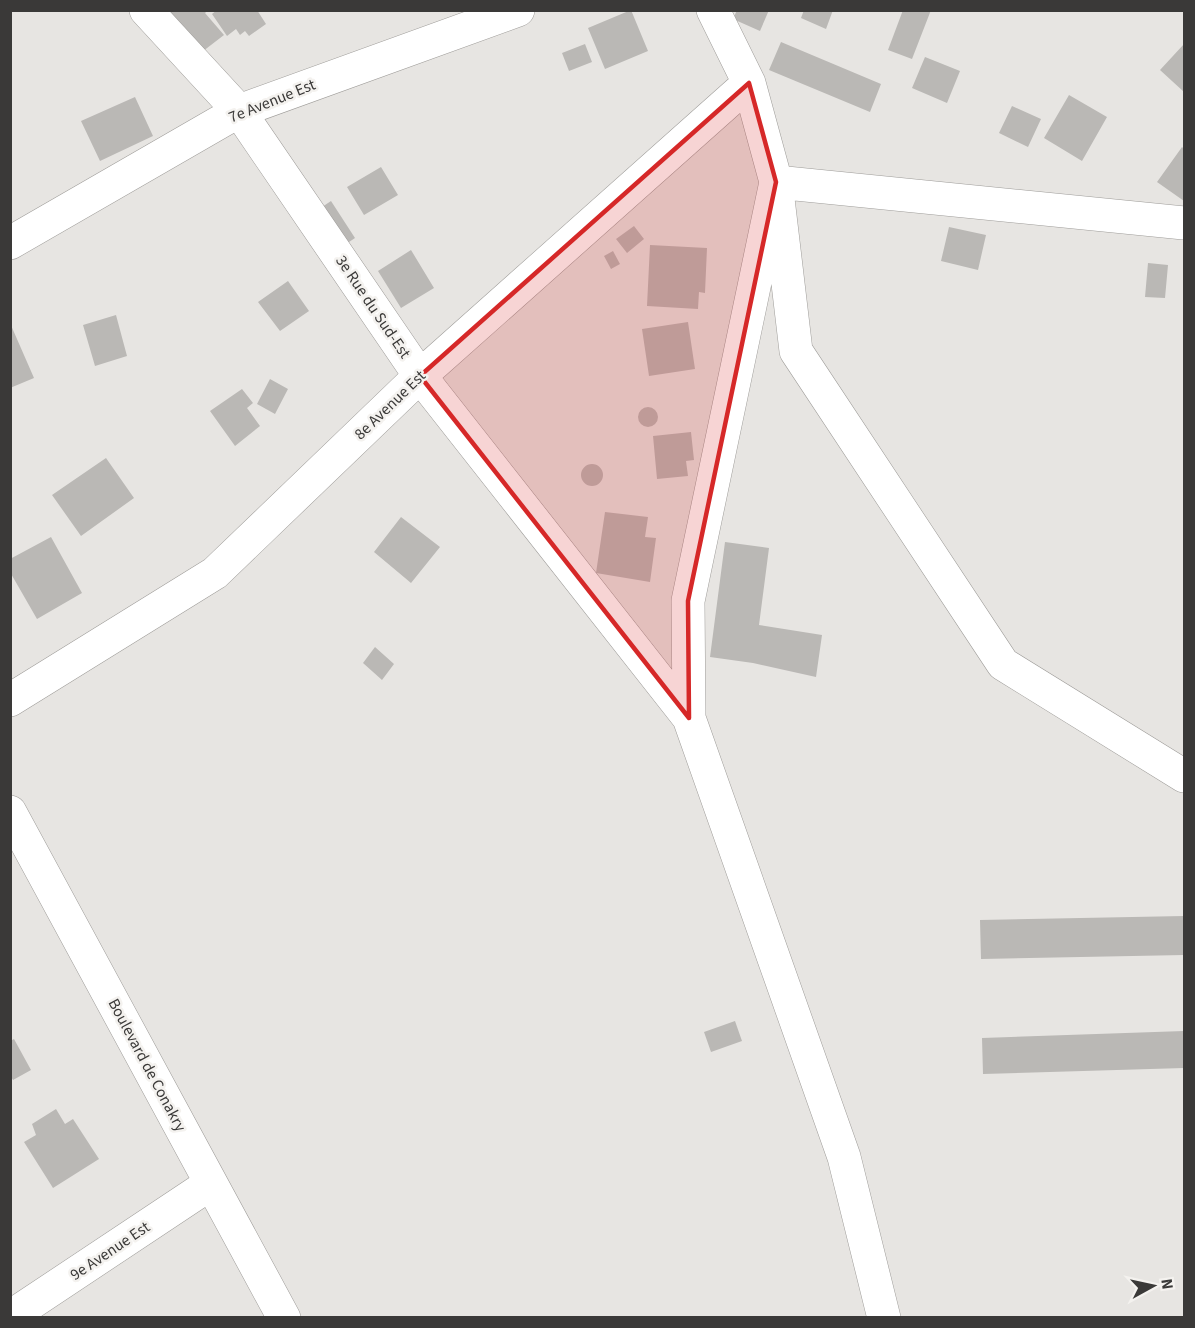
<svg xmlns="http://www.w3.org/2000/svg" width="1195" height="1328" font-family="'Source Sans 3',sans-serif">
<rect width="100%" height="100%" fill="#e7e5e2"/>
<!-- building -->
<path fill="#bab8b5" d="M165,10H208L205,13L224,35L198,55Z
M217,10H257L266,24L249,36L245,31L240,35L236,29L227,36L212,14Z
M631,10L648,51L605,69L588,28Z
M737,10H769L760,31L733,19Z
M804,10H833L826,29L801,18Z
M903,10H931L912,59L888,50Z
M781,42L881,84L870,112L769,70Z
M585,44L592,62L569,71L562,53Z
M1184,44V92L1160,70Z
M925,57L960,71L947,103L912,88Z
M1069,95L1107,117L1082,161L1044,138Z
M135,97L153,136L100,161L81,121Z
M1012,106L1041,119L1028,147L999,133Z
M1182,147L1184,149V201L1157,182Z
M381,167L398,195L364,215L347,187Z
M331,201L355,238L340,248L316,211Z
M634,226L644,239L627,253L616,239Z
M949,227L986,235L978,270L941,261Z
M650,245L707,248L705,293L699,292L698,309L647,306Z
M411,250L434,288L401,308L378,271Z
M613,251L620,264L611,269L604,256Z
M1148,263L1168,265L1165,298L1145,297Z
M288,281L309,311L280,331L258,302Z
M116,315L127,356L95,366L83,325Z
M688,322L695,369L649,376L642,329Z
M10,323L34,378L10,388Z
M270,379L288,389L275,414L257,404Z
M242,389L253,403L247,408L260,426L235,446L210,411Z
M638 417a10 10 0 1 1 20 0a10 10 0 1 1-20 0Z
M691,432L694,460L686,461L688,476L657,479L653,436Z
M106,458L134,498L81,536L52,495Z
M581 475a11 11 0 1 1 22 0a11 11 0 1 1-22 0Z
M605,512L648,517L645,537L656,538L650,582L596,573Z
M401,517L440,547L411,583L374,552Z
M51,537L82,593L37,619L10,572V559Z
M725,542L769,548L759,625L822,635L816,677L753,663L710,657Z
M375,647L394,664L382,680L363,663Z
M1184,916V955L981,959L980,920Z
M735,1021L742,1041L711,1052L704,1032Z
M1184,1031V1068L983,1074L982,1038Z
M14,1039L31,1070L13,1080L10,1075V1041Z
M56,1109L65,1124L73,1119L99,1159L53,1188L24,1142L36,1135L32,1124Z"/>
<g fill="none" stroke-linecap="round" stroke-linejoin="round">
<defs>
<path id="minor" d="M146,10L239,111L420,376L689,718
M713,10L749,83L776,182L688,601L689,718L844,1157L884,1318
M1184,223L776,182L796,351L1003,664L1184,776
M10,243L239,111L518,10
M10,700L215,573L420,376L749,83
M10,812L284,1318
M10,1317L210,1184"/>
</defs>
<!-- minor casing -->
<use href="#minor" stroke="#9e9c99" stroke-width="34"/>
<!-- minor -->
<use href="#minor" stroke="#fff" stroke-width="33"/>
</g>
<!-- marked area -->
<path fill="#d62828" fill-opacity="0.2" stroke="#d62828" stroke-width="4.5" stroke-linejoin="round" d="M749,83L776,182L688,601L689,718L420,376Z"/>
<g text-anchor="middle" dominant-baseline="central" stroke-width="5" stroke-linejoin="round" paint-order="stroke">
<!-- street labels -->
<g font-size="16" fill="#3a3938" stroke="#f4f2ef">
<text transform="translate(272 101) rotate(-22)">7e Avenue Est</text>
<text transform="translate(373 307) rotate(56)">3e Rue du Sud-Est</text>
<text transform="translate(390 405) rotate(-44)">8e Avenue Est</text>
<text transform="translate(147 1065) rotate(62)">Boulevard de Conakry</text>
<text transform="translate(110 1251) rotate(-34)">9e Avenue Est</text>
</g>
</g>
<!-- border -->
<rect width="1195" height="1328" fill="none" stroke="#3a3938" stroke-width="24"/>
<!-- north arrow -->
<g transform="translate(1153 1286) rotate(82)" stroke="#f4f2ef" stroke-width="4.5" paint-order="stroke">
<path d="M0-4.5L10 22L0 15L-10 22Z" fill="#3a3938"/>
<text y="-9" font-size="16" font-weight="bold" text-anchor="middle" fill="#3a3938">N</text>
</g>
</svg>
